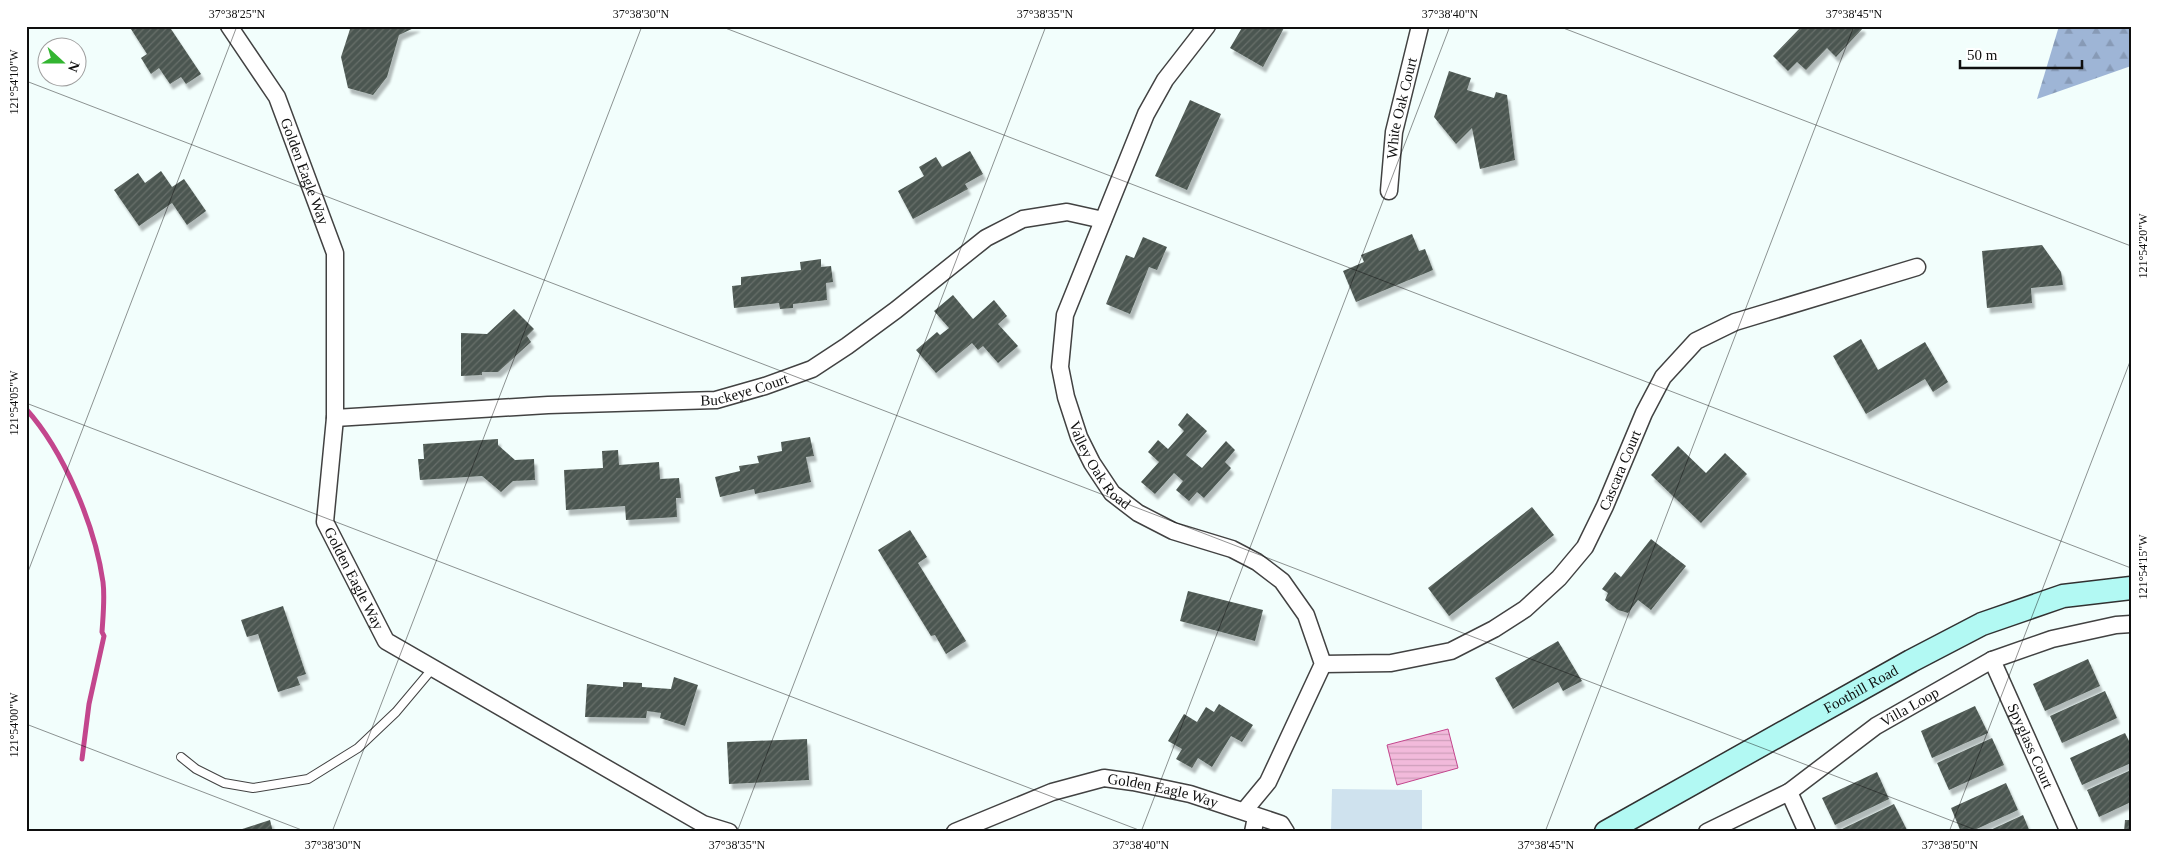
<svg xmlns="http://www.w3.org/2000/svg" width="2157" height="858" font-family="'Times New Roman',serif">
<defs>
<pattern id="forest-firs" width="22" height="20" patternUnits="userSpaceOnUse" patternTransform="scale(1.25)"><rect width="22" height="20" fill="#9eb5d6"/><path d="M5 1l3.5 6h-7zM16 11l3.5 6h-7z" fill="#879ab6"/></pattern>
<pattern id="water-rules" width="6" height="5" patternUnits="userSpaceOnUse" patternTransform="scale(1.25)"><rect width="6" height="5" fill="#f2badb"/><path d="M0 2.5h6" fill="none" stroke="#ce9fbb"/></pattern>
<pattern id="building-hatch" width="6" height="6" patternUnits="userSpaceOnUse" patternTransform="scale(1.25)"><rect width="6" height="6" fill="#4c5751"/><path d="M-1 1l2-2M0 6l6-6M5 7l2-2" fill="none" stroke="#676f6a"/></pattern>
<filter id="shadow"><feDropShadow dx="3" dy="5.5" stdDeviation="1" flood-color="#0004"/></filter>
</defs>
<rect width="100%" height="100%" fill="#f2fefc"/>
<!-- forest -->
<path fill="url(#forest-firs)" d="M2059,26H2131V66L2037,99Z"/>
<!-- pitch -->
<path fill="#cfe2ee" d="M1332,789L1422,790V832H1331Z"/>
<!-- water -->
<path fill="url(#water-rules)" stroke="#c3468d" d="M1448,729L1458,768L1397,785L1387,745Z"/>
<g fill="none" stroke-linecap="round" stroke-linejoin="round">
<!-- stream -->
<path stroke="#c3468d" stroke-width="5" d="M26,409C64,451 95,526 103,582C105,598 103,616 102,632L104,636L89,704L82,759"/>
</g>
<!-- building -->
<path fill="url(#building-hatch)" filter="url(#shadow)" d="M129,26H169L201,74L186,84L181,77L170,84L159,68L151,74L141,58L147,54Z
M351,26H418L399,35L387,77L373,95L348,88L341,57Z
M1243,26H1285L1263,67L1230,48Z
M1802,26H1861L1863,28L1836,57L1827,48L1806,70L1797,62L1788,71L1773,56Z
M1449,71L1471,78L1467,90L1494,98L1496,92L1507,95L1515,160L1480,169L1472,128L1456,144L1434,117Z
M1190,100L1221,114L1187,190L1155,176Z
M970,151L983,174L965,184L968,189L913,219L898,191L924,176L919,167L936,157L942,167Z
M161,171L172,187L184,179L206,211L187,225L172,203L139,226L114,190L138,173L145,183Z
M1412,234L1419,251L1425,249L1433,270L1356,302L1343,271L1364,262L1361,255Z
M1143,237L1167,247L1157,270L1149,267L1130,314L1106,304L1126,255L1134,258Z
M2042,245L2061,272L2063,285L2031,288L2032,303L1987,308L1982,251Z
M821,259V267L831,266L833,282L826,283L827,300L793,304V308L780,309L779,303L734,308L732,286L741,285V277L801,270L800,262Z
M953,295L973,319L994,300L1007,316L998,324L1018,346L998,363L983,346L978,350L972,343L936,373L916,350L937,332L940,335L949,328L934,311Z
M514,309L534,329L527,336L531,342L498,372H482V375L461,376V333L487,334Z
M1861,339L1878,370L1925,342L1948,382L1933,392L1925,379L1866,414L1833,356Z
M1187,413L1207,431L1186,455L1202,468L1226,441L1235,450L1225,462L1231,468L1204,498L1197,492L1189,501L1176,490L1183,481L1174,473L1155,494L1141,482L1159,462L1148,452L1158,440L1168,449L1184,431L1178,425Z
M810,437L814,456L806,457L811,482L755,494L754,489L720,497L715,477L740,471L739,466L759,463L757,456L782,451L781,442Z
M498,439V445L515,460L534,459L535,480L513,481L501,492L482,476L420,480L418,459H424L423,444Z
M1678,446L1706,473L1725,453L1747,474L1701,523L1651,475Z
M618,450L619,465L659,462L660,479L679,478L681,498H676L677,517L626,520L625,506L566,510L564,470L603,468L602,451Z
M1532,507L1554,535L1449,616L1428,588Z
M910,530L927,557L918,563L966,641L946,654L935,635L931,636L878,550Z
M1651,539L1686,566L1651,610L1638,600L1628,613L1618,610L1605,600L1608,593L1602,589L1615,572L1621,577Z
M1188,591L1263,610L1255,641L1180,621Z
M283,606L306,674L297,677L300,685L278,692L258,634L247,637L241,620Z
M1558,641L1582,681L1563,691L1558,682L1513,709L1495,678Z
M2088,659L2100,686L2045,711L2033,684Z
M674,677L698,685L685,726L660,718L661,713L647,711L646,718L585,717L587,684L623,687V682L642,683V687L671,689Z
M2105,691L2117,718L2062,743L2050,716Z
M1219,704L1253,725L1242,742L1231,736L1212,767L1198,758L1192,768L1176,759L1182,749L1168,741L1184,714L1197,722L1206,707L1214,712Z
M1975,706L1988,733L1932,758L1921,731Z
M2125,733L2131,745V763L2082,785L2070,758Z
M1992,738L2004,765L1949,790L1937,763Z
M807,739L809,780L729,784L727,742Z
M2131,770V802L2099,817L2087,790Z
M1877,772L1889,799L1835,825L1822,798Z
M2006,783L2018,810L1970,832H1961L1951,808Z
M1894,804L1907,830L1903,832H1840V830Z
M2023,815L2030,832H1986Z
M270,820L273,832H236V831Z
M2125,820H2131V832H2124Z"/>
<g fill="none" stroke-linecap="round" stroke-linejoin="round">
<defs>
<path id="service" d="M181,757L196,769L224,783L253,788L308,779L358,748L396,712L433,668"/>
<g id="minor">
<path id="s1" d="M229,26L277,97L335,253V418L325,522L386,641L703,824L729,832"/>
<path id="s2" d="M1207,26L1165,80L1146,114L1065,315L1060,367L1066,397L1079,437L1092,463L1112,493L1138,513L1173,531L1232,549L1257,562L1282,581L1306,615L1323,664L1268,782L1244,811"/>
<path id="s3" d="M1389,191L1394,132L1420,26"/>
<path id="s4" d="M335,418L548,405L716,400L765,386L812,369L847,346L896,310L986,238L1023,219L1067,212L1103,220"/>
<path id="s5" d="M1992,660L2069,832"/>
<path id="s6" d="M1323,664L1391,663L1451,651L1494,629L1525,609L1559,578L1585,547L1605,506L1644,413L1663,377L1696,341L1735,322L1917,267"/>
<path d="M1789,792L1807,832"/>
<path id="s7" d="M955,832L1052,792L1104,778L1133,782L1190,794L1281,824L1286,832"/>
<path d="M1253,832L1256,817"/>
<path id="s8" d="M1707,832L1789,792L1876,726L1992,660L2052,639L2116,625L2131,624"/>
</g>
<g id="secondary">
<path id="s9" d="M1606,832L1911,661L1982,624L2063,596L2131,588"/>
</g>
</defs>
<!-- service casing -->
<use href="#service" stroke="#424242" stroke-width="10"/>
<!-- minor casing -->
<use href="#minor" stroke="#424242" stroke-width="19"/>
<!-- secondary casing -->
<use href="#secondary" stroke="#313131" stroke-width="25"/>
<!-- service -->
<use href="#service" stroke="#fff" stroke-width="8"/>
<!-- minor -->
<use href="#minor" stroke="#fff" stroke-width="16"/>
<!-- secondary -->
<use href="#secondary" stroke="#b2f9f3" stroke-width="22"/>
</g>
<!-- ticks -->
<path fill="none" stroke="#0f0f0f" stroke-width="1" stroke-opacity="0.45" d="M720,26L2131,568M1558,26L2131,246M26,81L1981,832M26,403L1144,832M26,577L237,26M26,724L307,832M332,832L642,26M737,832L1046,26M1141,832L1450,26M1545,832L1854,26M1949,832L2131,359"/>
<g text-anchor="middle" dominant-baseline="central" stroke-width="5" stroke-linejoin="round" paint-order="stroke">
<!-- street labels -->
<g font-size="15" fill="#0f0f0f" stroke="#fff">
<text stroke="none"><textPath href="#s3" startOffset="84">White Oak Court</textPath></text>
<text stroke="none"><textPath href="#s1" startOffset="165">Golden Eagle Way</textPath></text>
<text stroke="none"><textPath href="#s4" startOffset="411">Buckeye Court</textPath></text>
<text stroke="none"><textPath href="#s2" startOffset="484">Valley Oak Road</textPath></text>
<text stroke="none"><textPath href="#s6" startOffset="385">Cascara Court</textPath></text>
<text stroke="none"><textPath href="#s1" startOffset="585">Golden Eagle Way</textPath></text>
<text stroke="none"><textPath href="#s9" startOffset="292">Foothill Road</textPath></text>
<text stroke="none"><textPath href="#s8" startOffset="239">Villa Loop</textPath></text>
<text stroke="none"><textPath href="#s5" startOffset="94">Spyglass Court</textPath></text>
<text stroke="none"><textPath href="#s7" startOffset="219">Golden Eagle Way</textPath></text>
</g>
</g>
<!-- border -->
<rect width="2157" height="858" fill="none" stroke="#ffffff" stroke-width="55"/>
<!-- north arrow -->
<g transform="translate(62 62) rotate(111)"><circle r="24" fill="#ffffff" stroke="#9f9f9f"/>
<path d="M0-4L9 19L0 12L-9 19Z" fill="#33b531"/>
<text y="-8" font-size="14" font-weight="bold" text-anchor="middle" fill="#0f0f0f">N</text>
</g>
<!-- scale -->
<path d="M1960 60v8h122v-8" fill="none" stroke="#0f0f0f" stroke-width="2.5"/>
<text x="1967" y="60" font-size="15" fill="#0f0f0f" stroke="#ffffff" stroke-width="4" paint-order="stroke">50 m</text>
<rect x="28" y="28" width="2102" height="802" fill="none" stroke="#0f0f0f" stroke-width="2"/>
<g font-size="12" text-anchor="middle" fill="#0f0f0f">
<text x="237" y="18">37°38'25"N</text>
<text x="641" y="18">37°38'30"N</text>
<text x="1045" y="18">37°38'35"N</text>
<text x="1450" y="18">37°38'40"N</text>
<text x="1854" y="18">37°38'45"N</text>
<text transform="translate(14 82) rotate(-90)" y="4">121°54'10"W</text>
<text transform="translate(2143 246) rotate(-90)" y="4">121°54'20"W</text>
<text transform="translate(14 403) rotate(-90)" y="4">121°54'05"W</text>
<text transform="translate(2143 567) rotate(-90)" y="4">121°54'15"W</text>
<text transform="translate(14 725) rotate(-90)" y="4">121°54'00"W</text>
<text x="333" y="849">37°38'30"N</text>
<text x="737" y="849">37°38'35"N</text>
<text x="1141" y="849">37°38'40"N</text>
<text x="1546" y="849">37°38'45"N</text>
<text x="1950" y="849">37°38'50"N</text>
</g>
</svg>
